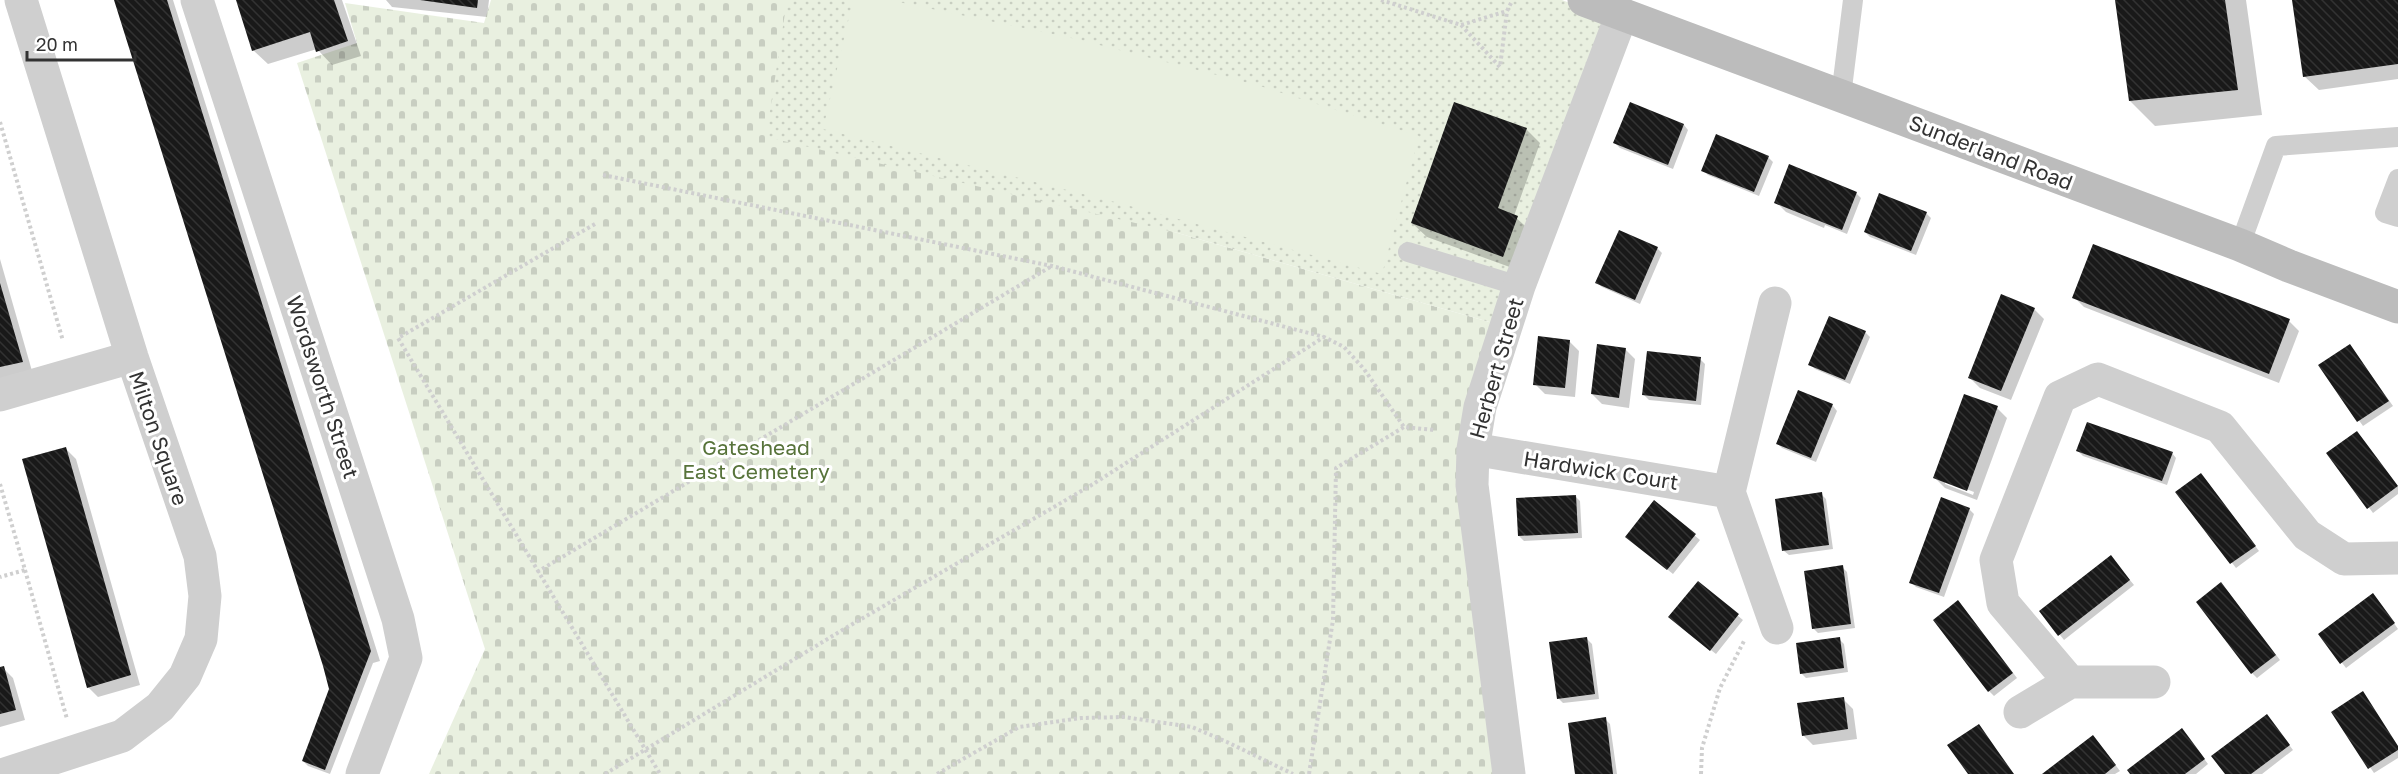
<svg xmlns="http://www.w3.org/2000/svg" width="2398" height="774" font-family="'Golos Text',sans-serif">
<defs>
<pattern id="cemetery-stones" width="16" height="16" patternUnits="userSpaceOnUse" patternTransform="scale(1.5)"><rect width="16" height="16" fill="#e9f0e0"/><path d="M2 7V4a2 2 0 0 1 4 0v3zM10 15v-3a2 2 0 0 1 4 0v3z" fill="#c8cec1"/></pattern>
<pattern id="park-dots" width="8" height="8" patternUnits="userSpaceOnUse" patternTransform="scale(1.5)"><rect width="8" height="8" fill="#e9f0e0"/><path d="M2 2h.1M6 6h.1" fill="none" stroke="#c8cec1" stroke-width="1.8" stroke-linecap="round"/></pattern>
<pattern id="building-back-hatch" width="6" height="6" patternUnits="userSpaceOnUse" patternTransform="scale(1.5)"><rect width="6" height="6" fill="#191919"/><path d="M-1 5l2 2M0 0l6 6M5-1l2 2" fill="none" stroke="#323232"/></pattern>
</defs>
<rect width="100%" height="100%" fill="#fff"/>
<!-- cemetery -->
<path fill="url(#cemetery-stones)" d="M491,0H787L1174,232L1500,325L1471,407L1498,774H429L485,649L297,63L357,43L345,3L484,23Z"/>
<!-- park -->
<path fill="url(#park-dots)" d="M787,0H1562L1611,19L1500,325L1174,232L766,137Z"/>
<!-- pitch -->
<path fill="#e9f0e0" d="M853,0H889L1076,39L1260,86L1419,136L1382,274L1115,202L823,129Z"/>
<!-- shadow -->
<path fill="#0003" fill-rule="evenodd" d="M115,0H173L380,661L373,663L330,774L308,766L303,761L331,689Z
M237,0H342L361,56L332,65L317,49L268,64L253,50Z
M386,0H489L487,17L392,7Z
M2116,0H2246L2262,115L2155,126L2130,101Z
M2294,0H2398V79L2319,90L2304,76Z
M1684,125L1688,130L1673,169L1620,148L1615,143Z
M1526,129L1540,143L1514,216L1532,232L1518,270L1427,237L1412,223Z
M1768,157L1773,162L1759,196L1708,175L1703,170Z
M1856,193L1861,198L1847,234L1825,225L1824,228L1786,212L1776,202Z
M1926,213L1931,218L1916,255L1870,237L1865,232Z
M1657,248L1662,253L1640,304L1602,287L1597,283Z
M0,259L32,371L0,380Z
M2074,297L2289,321L2299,331L2279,383L2084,307Z
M2034,309L2044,319L2011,400L1980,388L1970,378Z
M1865,332L1870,337L1850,384L1815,369L1810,364Z
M1569,341L1579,351L1575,397L1545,394L1535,384Z
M1625,349L1635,359L1629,408L1602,404L1592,394Z
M2354,351L2393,406L2363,426L2320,366Z
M1700,359L1705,364L1701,405L1649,400L1644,395Z
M1799,392L1833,406L1837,411L1816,462L1782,448L1777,443Z
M1997,408L2007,418L1977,500L1945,488L1935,478ZM1945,481L1974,492L1973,495L1945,484Z
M2357,433L2398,487V494L2373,513L2329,454Z
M66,449L76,459L140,685L98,697L88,687Z
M2078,451L2172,453L2176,458L2167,485L2083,456Z
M2205,479L2259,551L2236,568L2178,492Z
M1821,494L1826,499L1833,549L1789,555L1784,551Z
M1575,496L1580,501L1582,538L1524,541L1519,536Z
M1655,502L1700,540L1673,574L1632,541Z
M1969,509L1974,514L1944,597L1916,587L1911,582Z
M2115,562L2134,585L2064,640L2041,611Z
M1842,567L1847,572L1855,628L1818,633L1813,628Z
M1698,583L1743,620L1716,654L1675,622Z
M2226,589L2280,660L2257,678L2252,673Z
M2377,599L2398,629L2346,668L2320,634Z
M1963,607L2017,678L1994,696L1989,691Z
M1587,639L1592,644L1599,699L1563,703L1559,699Z
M1839,639L1844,644L1848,672L1806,678L1801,673Z
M3,668L13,678L25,720L0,727V669Z
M1843,699L1853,709L1857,739L1813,745L1803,735Z
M2333,712L2398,746V758L2374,773Z
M1605,719L1610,724L1617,774H1576Z
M2271,721L2293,750L2262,774H2227Z
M2186,735L2208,764L2196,774H2132Z
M2098,742L2120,771L2115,774H2045Z"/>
<!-- building -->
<path fill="url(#building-back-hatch)" d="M114,0H167L371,651L325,770L302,761L329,689L323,666Z
M236,0H334L348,41L316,52L310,32L252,51Z
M420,0H478L477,8Z
M2115,0H2225L2238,90L2129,101Z
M2292,0H2398V64L2303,77Z
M1454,102L1527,128L1498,208L1518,216L1503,257L1411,223Z
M1630,102L1684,124L1668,165L1613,143Z
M1716,134L1769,156L1754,192L1701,171Z
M1789,164L1857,192L1842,230L1774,203Z
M1879,193L1927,212L1911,251L1864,232Z
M1619,230L1658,247L1635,300L1595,283Z
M2093,244L2290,319L2269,374L2072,298Z
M0,283L23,362L0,367Z
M2001,294L2035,308L2001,391L1968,378Z
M1829,316L1866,331L1845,380L1808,365Z
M1538,336L1570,340L1565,388L1533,385Z
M1597,344L1626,348L1619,398L1591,394Z
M2350,344L2389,401L2357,422L2318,365Z
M1647,351L1701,357L1696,401L1642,395Z
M1798,390L1833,404L1811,458L1776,444Z
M1964,394L1998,406L1967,491L1933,478Z
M2087,422L2173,452L2162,481L2076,451Z
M2357,431L2398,486L2367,509L2326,453Z
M66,447L131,675L87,688L22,459Z
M2201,473L2256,546L2230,564L2175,492Z
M1822,492L1829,545L1782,551L1775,499Z
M1576,495L1578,533L1518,536L1516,498Z
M1941,497L1970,508L1939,593L1909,583Z
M1654,500L1696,534L1667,570L1625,537Z
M2111,555L2130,580L2058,636L2039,611Z
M1843,565L1851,624L1812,629L1804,571Z
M1698,581L1739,614L1710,651L1668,617Z
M2221,582L2276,655L2251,674L2196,602Z
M2373,593L2395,623L2340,664L2318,634Z
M1958,600L2013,673L1988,692L1933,620Z
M1587,637L1595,694L1557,699L1549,642Z
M1840,637L1844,668L1800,674L1796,643Z
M4,666L16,710L0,714V667Z
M2363,691L2398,746V750L2368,769L2331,712Z
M1844,697L1848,729L1802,736L1797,703Z
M2267,714L2290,745L2251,774H2225L2211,756Z
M1606,717L1613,774H1575L1568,723Z
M1979,724L1997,750L2014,774H1968L1947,745Z
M2182,728L2205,759L2185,774H2130L2127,770Z
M2093,735L2116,765L2105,774H2042Z"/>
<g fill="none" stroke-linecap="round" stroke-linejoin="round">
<!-- path -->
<path stroke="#cfcfcf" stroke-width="4" stroke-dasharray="3 3" stroke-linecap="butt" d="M1381,0L1461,25L1507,11L1511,3
M1461,25L1500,67L1507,11
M0,122L63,341
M603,175L1052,266L1324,337L1344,347L1364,369L1404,427L1434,430
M595,224L398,338L660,774
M0,484L25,570L0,577
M25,570L67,719
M537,572L1052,266
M605,774L844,629L1090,486L1324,337
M937,774L1019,727L1081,718L1124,717L1192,727L1227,742L1293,774
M1309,774L1333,620L1336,468L1404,427
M1701,774L1702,748L1720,688L1745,639"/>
<!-- service -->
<path stroke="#cfcfcf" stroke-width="20" d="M1841,96L1853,0
M2398,179L2385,213L2398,217
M2240,245L2276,146L2398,137
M1408,252L1519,286"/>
<!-- minor -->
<path stroke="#cfcfcf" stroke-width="33" d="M197,0L398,619L406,658L362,774
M1775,303L1729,492L1777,628
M0,395L132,357
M1473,449L1729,492
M2154,682H2070L2003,603L1996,560L2060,397L2098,379L2220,427L2307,535L2344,559L2398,558
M2020,712L2070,682
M5,774L122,736L160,707L185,676L201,639L205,596L200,556L132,357L21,0
M1509,774L1472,485L1473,449L1480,407L1519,286L1622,14"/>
<!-- secondary -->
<path stroke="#bcbcbc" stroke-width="33" d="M1584,0L2240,245L2289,266L2398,307"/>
</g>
<g text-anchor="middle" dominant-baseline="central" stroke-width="6" stroke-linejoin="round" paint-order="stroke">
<!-- street labels -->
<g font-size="21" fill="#323232" stroke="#fff">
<text transform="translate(1991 152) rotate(21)">Sunderland Road</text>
<text transform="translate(1496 368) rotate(-74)">Herbert Street</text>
<text transform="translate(323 387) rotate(72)">Wordsworth Street</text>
<text transform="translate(159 438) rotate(71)">Milton Square</text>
<text transform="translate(1601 470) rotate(9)">Hardwick Court</text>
</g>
<!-- park labels -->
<g font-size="21" fill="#57733a" stroke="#fff">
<text x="756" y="447">Gateshead<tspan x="756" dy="24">East Cemetery</tspan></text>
</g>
</g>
<!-- scale -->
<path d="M27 51v9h108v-9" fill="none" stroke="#323232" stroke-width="3"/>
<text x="36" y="51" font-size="18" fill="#323232" stroke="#ffffff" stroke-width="4.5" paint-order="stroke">20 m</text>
</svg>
